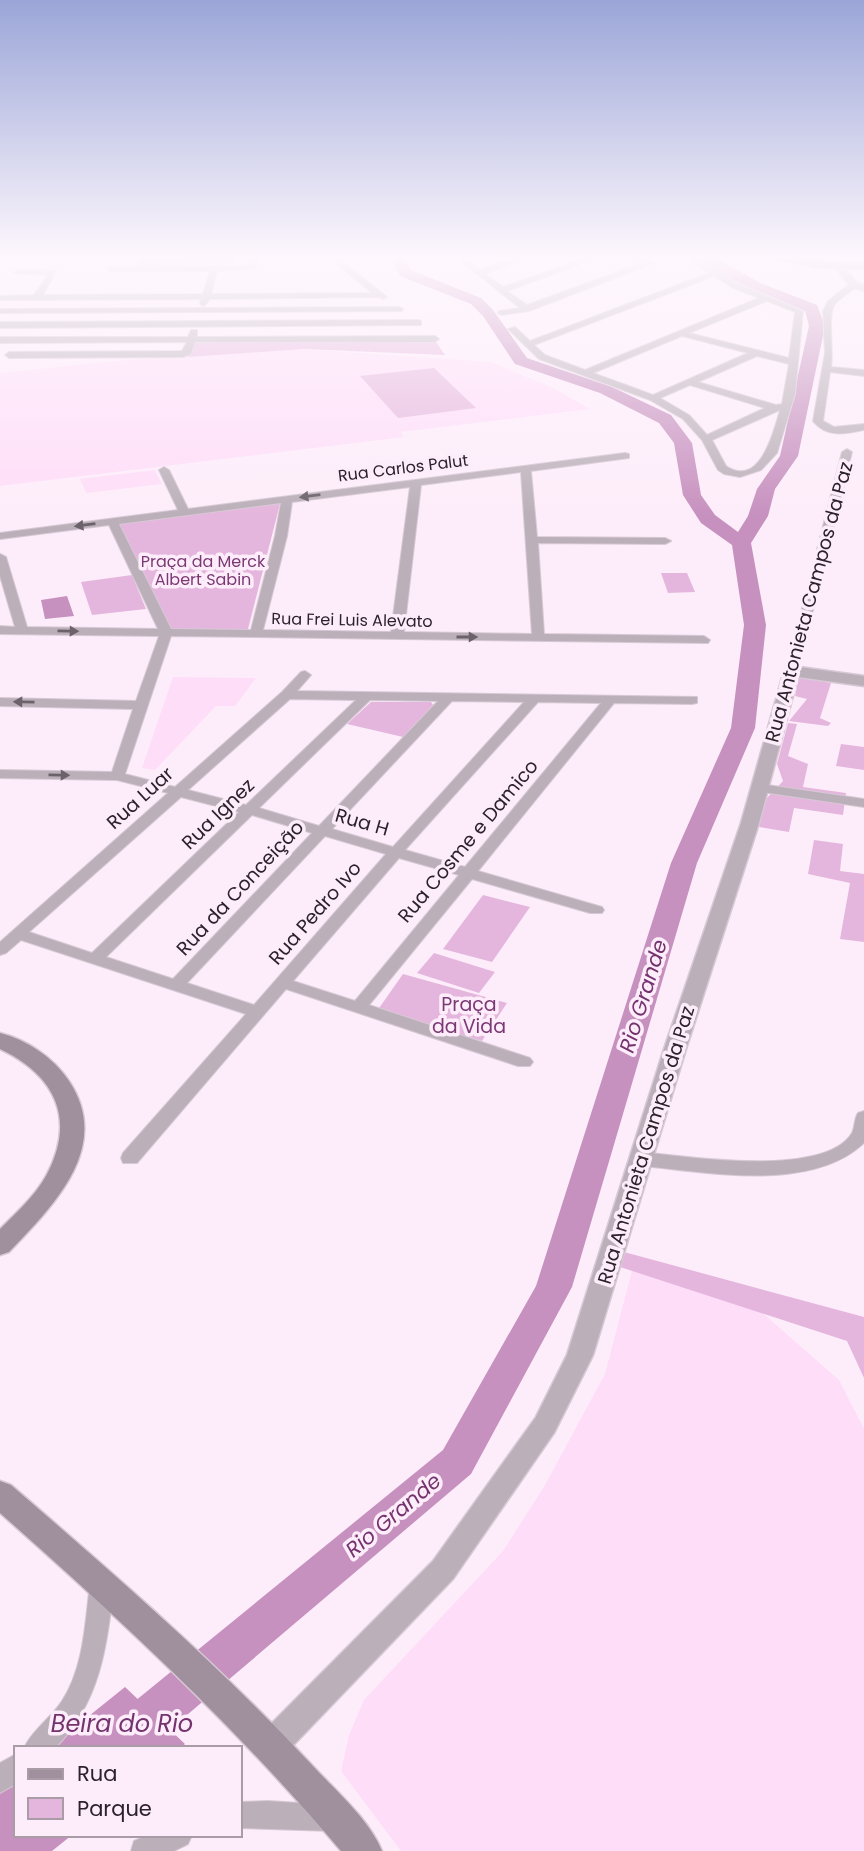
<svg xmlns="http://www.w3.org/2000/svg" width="864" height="1851" font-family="Poppins,sans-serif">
<rect width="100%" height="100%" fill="#fdedfa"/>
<!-- built -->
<path fill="#feddf8" d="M299,349L491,362L553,388L590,409L401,432L404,437L0,486V373L125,360Z
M155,470L162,484L86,493L80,479Z
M173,677L256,678L235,706H216L155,770L142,768Z
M634,1263L750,1302L839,1380L864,1429V1851H401L341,1771L349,1735L364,1700L503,1551L545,1485L605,1374Z"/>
<!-- green -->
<path fill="#e5b6dd" d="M142,255H236L234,263H185L183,269H137Z
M196,341L436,342L445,355L304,349L188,357Z
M434,368L476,408L398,418L360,376Z
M281,500L248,629L162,630L114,522Z
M687,573L695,592L668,593L661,573Z
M132,575L146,609L92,615L81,582Z
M799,677L831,683L820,718L831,723L828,726L789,721L807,699L795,696Z
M371,702H431L434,706L403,737L347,724Z
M788,723L797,724L788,756L808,764L803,787L846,793L843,815L794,808L789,832L759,827L766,799L783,781L777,764Z
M841,744L864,747V770L836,766Z
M814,840L843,844L840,871L864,874V942L840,939L850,883L808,874Z
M483,895L530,907L492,962L443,949Z
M434,953L495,972L479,993L417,973Z
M403,974L507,1003L482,1041L377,1011Z
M624,1252L864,1317V1378L847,1341L620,1267Z"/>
<!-- water -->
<path fill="#c791bf" d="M67,596L74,616L45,619L41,600Z
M125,1687L185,1744L180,1748H49Z
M16,1775V1835H72L52,1851H0V1787Z"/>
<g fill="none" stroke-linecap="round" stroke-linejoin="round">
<!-- river -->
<path fill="#c791bf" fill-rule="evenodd" d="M390,255H404L411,270L481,298L493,310L527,358L612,387L671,415L692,443L701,495L715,515L738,532L748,516L757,489L780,456L809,326L805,311L736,282L694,255H710L760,283L817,305L825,326L798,456L775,489L768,516L751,543L766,625L755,728L697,863L572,1287L471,1474L148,1748H90L97,1732L443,1450L536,1286L671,863L731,728L744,625L732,545L701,523L683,495L674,443L659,423L600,393L515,364L483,316L471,304L400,276Z"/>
<defs>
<path id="minor" d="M251,255H259L255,269L217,271L211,294L372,293L326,255H334L387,297L383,299L379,297L210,299L204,306L200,304L201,299L0,300V296L34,295L48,275L14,273L17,269L56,271L43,295L203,294L210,271H110L106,269L110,267L248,266Z
M453,255H461L480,270L523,255H535L485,274L503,287L594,255H606L507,291L527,305L642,263L618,255H631L654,263L529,311L502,315L498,313L499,311L520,308Z
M683,255H692L739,284L803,311L795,394L777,453L761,470L740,477L724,474L718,470L702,440L683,419L650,400L539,359L508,329L515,327L530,341L709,273ZM714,276L733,288L759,298L585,370L545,355L534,345ZM767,301L795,312L789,358L689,333ZM682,336L748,353L653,395L593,373ZM757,356L789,364L782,404L776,405L698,382ZM690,385L765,408L707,435L689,415L660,398ZM780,410C774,431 760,489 726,466L712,440Z
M851,283L858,285C851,292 842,296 835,304C827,313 834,352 831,367L864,370V376L830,372L823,421L834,427L864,424V430C845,434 827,438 813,421L825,353L823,311L828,301Z
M399,307L403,309L402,311L0,313V309Z
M418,320L421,321V325L0,328V322Z
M191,330H197V337L435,336L439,339L435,342H195L191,354L183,357L9,358L5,355L9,352L182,351L187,342L0,343V337H188Z
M847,449L852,452L798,671L796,674H788L786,671L842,452Z
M625,453L629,454V458L531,471L537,537L665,538L671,541L665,544L538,543L544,634L704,636L710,640L708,643L171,636L125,774L175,787L282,692L301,672L305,671L311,675L297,691L697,697V703L692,704L614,703L478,871L602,907L604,910L602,913H590L472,879L369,1005L530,1058L533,1062L530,1066H518L286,989L137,1163H123L121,1158L123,1153L246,1014L21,940L6,953L0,955V942L168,793L117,780L0,778V770L112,772L133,709L0,706V698L136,701L159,636L0,634V626L15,627L0,576V554L6,557L27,627L158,629L109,525L0,539V533L178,510L159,470L164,467L169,470L188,509ZM521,472L532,634L404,632L421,485ZM410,487L391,632L263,630L287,536L292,502ZM281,503L275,536L251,630L171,629L119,524ZM290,699L356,700L246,805L188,790ZM370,700L438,701L319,826L259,808ZM452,701L524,702L393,847L332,829ZM538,702L601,703L465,867L405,850ZM181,797L239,812L92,953L29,932ZM252,815L312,833L173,979L106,957ZM325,836L386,854L254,1005L187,983ZM399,858L459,875L355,1001L293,981Z
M760,784L864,799V807L755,791L753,788Z
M864,1111V1143C811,1193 708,1172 642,1166L635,1164L633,1159L635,1154L642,1152C687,1157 825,1178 852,1133C855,1127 854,1119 858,1113Z
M102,1573L110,1576L114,1584C107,1645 101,1702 55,1748H24C32,1730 51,1718 62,1701C84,1667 85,1623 90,1584L94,1576Z
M16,1754V1784L0,1793V1763Z
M268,1801L332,1805L341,1809L345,1818L341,1827L332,1831L240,1828V1802Z
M148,1835H192L188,1844L174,1851H131L134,1841Z"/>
<path id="tertiary" d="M836,264H842L857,283L864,285V291L851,287L834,266Z
M792,666L864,676V686L798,677L759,823L686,1049L593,1355L554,1433L453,1579L282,1757L271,1761L260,1757L255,1746L260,1735L433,1561L536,1417L567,1355L664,1049L741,823L784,671Z"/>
<path id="secondary" d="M750,255L864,263V269L818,268Z
M0,1033C27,1040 53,1057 69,1081C113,1147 53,1206 9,1252L0,1255V1229C16,1213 35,1196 46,1176C77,1119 55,1075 0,1049Z
M0,1481L11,1485C114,1574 218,1664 312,1765C335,1790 369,1819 382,1851H341C237,1728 120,1619 0,1513Z"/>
</defs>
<!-- minor casing -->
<use href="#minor" stroke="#d7c8d5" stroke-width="2"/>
<!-- tertiary casing -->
<use href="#tertiary" stroke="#d7c8d5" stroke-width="3"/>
<!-- secondary casing -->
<use href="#secondary" stroke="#d7c8d5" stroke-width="3"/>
<!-- minor -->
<use href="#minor" fill="#bbb0b9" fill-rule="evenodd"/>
<!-- tertiary -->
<use href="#tertiary" fill="#bbb0b9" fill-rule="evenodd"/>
<!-- secondary -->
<use href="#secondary" fill="#a08f9d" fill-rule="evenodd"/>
</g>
<!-- one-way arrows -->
<defs><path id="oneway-solid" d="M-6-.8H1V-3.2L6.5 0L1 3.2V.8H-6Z" transform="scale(1.75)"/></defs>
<g fill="#6c626b">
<use href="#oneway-solid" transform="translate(310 496) rotate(173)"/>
<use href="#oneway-solid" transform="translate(85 525) rotate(173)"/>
<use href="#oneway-solid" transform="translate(68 631) rotate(1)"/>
<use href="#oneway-solid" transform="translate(467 637)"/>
<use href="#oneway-solid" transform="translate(24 702) rotate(-179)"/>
<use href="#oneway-solid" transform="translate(59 775) rotate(1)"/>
</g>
<!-- sky -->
<linearGradient id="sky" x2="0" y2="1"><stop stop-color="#9ba6d8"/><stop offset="0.5" stop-color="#fef7fd"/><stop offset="1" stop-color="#fef7fd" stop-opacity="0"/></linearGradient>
<rect width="864" height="515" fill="url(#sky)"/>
<g text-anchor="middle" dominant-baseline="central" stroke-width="7" stroke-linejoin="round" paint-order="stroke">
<!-- far-street labels -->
<g font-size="16" fill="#2c222b" stroke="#fdedfa">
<text transform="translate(403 468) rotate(-7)">Rua Carlos Palut</text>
<text transform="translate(352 620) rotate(1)">Rua Frei Luis Alevato</text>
</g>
<!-- far-park labels -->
<g font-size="16" fill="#7b3974" stroke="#fdedfa">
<text x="203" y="561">Praça da Merck<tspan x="203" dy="18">Albert Sabin</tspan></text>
</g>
<!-- street labels -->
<g font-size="19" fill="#2c222b" stroke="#fdedfa">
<text transform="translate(809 602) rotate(-75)">Rua Antonieta Campos da Paz</text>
<text transform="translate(140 798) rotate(-42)">Rua Luar</text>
<text transform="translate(218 814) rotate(-44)">Rua Ignez</text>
<text transform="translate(362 822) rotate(16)">Rua H</text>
<text transform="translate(468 841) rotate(-50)">Rua Cosme e Damico</text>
<text transform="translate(240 888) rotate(-47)">Rua da Conceição</text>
<text transform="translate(315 913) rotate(-49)">Rua Pedro Ivo</text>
<text transform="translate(646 1145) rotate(-73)">Rua Antonieta Campos da Paz</text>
</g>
<!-- park labels -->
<g font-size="19" fill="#7b3974" stroke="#fdedfa">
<text x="469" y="1004">Praça<tspan x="469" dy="22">da Vida</tspan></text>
</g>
<!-- water labels -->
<g font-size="21" font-style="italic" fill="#74336e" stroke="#fdedfa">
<text transform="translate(643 996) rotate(-73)">Rio Grande</text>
<text transform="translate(393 1515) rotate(-40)">Rio Grande</text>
</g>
<!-- near-water labels -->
<g font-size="24" font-style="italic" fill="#74336e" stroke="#fdedfa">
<text x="122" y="1723">Beira do Rio</text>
</g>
</g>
<!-- legend -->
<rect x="14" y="1746" width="228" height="91" fill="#fdedfa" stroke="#a99ca7" stroke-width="2"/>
<rect x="28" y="1769" width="35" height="10" fill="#a08f9d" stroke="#a99ca7" stroke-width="2"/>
<text x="77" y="1781" font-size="21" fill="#2c222b">Rua</text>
<rect x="28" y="1798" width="35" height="21" fill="#e5b6dd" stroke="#a99ca7" stroke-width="2"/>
<text x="77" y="1816" font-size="21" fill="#2c222b">Parque</text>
</svg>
